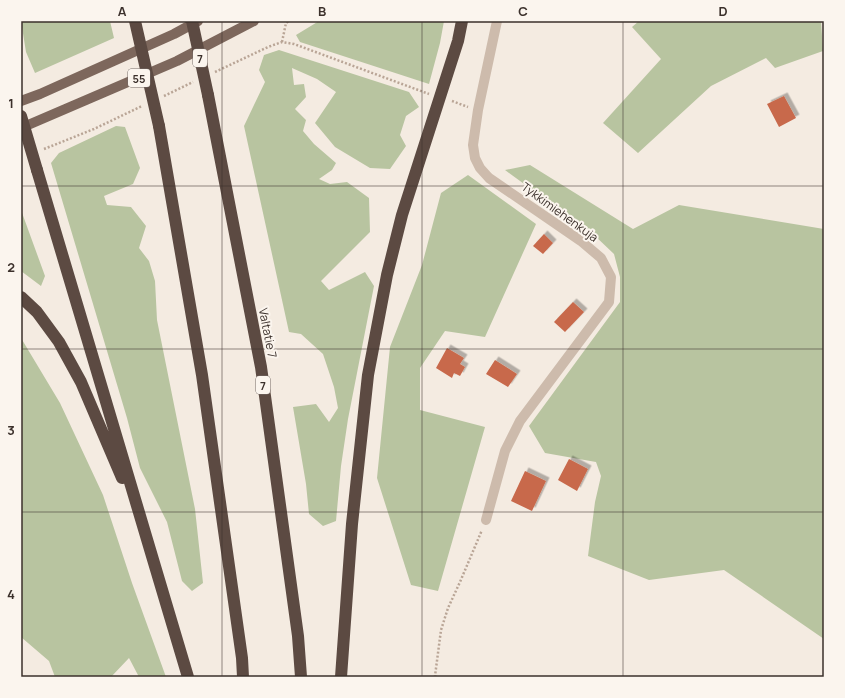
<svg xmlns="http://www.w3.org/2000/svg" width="845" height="698" font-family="Manrope,sans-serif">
<defs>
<filter id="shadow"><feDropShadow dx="3.5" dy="-3.5" stdDeviation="0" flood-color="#0004"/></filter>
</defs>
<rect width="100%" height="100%" fill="#f4ebe1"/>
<!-- green -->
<path fill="#b8c4a0" d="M21,21H110L114,38L35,73L26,52Z
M319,21H444L440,43L429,84L300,42L296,35Z
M639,21H821L823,51L775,68L766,58L711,86L638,153L603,123L661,59L632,27Z
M279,50L409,92L419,107L406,116L400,135L406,146L390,169L370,168L335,147L315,123L336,92L317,79L292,68L294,85L304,84L306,97L295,109L306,120L303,131L314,144L336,163L332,170L319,179L330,184L347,182L369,198L370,232L321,281L329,290L365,272L374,286L348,419L341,466L336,521L323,526L309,514L306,484L293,407L316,404L329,422L338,408L334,387L323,354L301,334L289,332L244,126L265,82L259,70L264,55Z
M116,126L125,127L140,168L133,184L104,196L107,205L131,207L146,226L139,248L149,261L155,281L157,320L195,509L203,583L192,591L182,581L167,522L140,468L127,418L51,163L59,153Z
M530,165L633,229L679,205L824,229V639L724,570L649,580L588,556L595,502L601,476L596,462L545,453L529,426L620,302V277L614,254L593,234L505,170Z
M468,175L536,224L485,337L445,331L420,368V410L485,427L438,591L411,585L377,478L390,347L422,265L441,193Z
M21,210L45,276L41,286L21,271Z
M21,338L60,403L103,495L132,583L166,677H139L129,658L111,677H55L49,661L21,637Z"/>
<!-- building -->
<path fill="#c8694b" filter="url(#shadow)" d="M784,96L796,118L779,127L767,104Z
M544,234L553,243L543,254L533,246Z
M573,302L584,312L565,332L554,322Z
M447,348L464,358L460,364L465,367L460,376L454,373L452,378L436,368Z
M495,360L517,374L508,387L486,374Z
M569,459L588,469L577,491L558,480Z
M525,471L546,481L532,511L511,501Z"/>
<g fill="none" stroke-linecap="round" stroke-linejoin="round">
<!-- path -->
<path stroke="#b9a596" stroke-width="2.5" stroke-dasharray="2 2" stroke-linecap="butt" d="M282,42L286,23L289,21
M215,72L268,47L282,42L294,44L429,94
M164,96L193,82
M452,101L468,107
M44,149L94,129L142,106
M436,677L435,676L441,630L448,608L460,582L482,530"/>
<!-- street -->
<path stroke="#cdbbac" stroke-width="10" d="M486,520L505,451L520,421L609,302L611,277L601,258L581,241L489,178L480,168L475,158L473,145L478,110L497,21"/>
<!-- primary -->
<path stroke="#7d675c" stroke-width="10" d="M21,101L40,94L174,34L198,21
M21,128L177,61L254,21"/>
<!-- highway -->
<path stroke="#5c4a42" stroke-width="12" d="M208,95L261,367L298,636L301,677
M159,126L202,375L242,658L243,677
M37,170L188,677
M21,297L37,312L59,342L81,382L122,478
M341,677L352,524L368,375L387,275L402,215L458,41L462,21"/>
<!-- highway-bridge -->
<path stroke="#5c4a42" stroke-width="12" d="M135,21L159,126
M192,21L208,95
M21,116L37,170"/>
</g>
<!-- grid -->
<path fill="none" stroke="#3b302b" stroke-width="1" stroke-opacity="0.55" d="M222,21V677M422,21V677M623,21V677M21,186H824M21,349H824M21,512H824"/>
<g text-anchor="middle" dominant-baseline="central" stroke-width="4" stroke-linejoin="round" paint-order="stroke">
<!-- shield labels -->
<g fill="#fbf5ee" stroke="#756b66" stroke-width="1">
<rect x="193" y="49" width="14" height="18" rx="3"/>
<rect x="128" y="69" width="22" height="18" rx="3"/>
<rect x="256" y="376" width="14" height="18" rx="3"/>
</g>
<g font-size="11" font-weight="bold" fill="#3b302b">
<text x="200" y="58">7</text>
<text x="139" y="78">55</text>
<text x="263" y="385">7</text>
</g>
<!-- street labels -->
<g font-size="12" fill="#3b302b" stroke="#fbf5ee">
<text transform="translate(560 212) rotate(36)">Tykkimiehenkuja</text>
<text transform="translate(268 333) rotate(79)">Valtatie 7</text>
</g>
</g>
<!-- border -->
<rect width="845" height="698" fill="none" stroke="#fbf5ee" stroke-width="44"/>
<rect x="22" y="22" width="801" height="654" fill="none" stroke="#3b302b" stroke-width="1.5"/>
<g font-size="13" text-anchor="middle" font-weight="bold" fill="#3b302b">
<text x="122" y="16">A</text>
<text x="322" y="16">B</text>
<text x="523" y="16">C</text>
<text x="723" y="16">D</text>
<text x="11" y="108">1</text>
<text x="11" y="272">2</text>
<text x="11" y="435">3</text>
<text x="11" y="599">4</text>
</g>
</svg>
